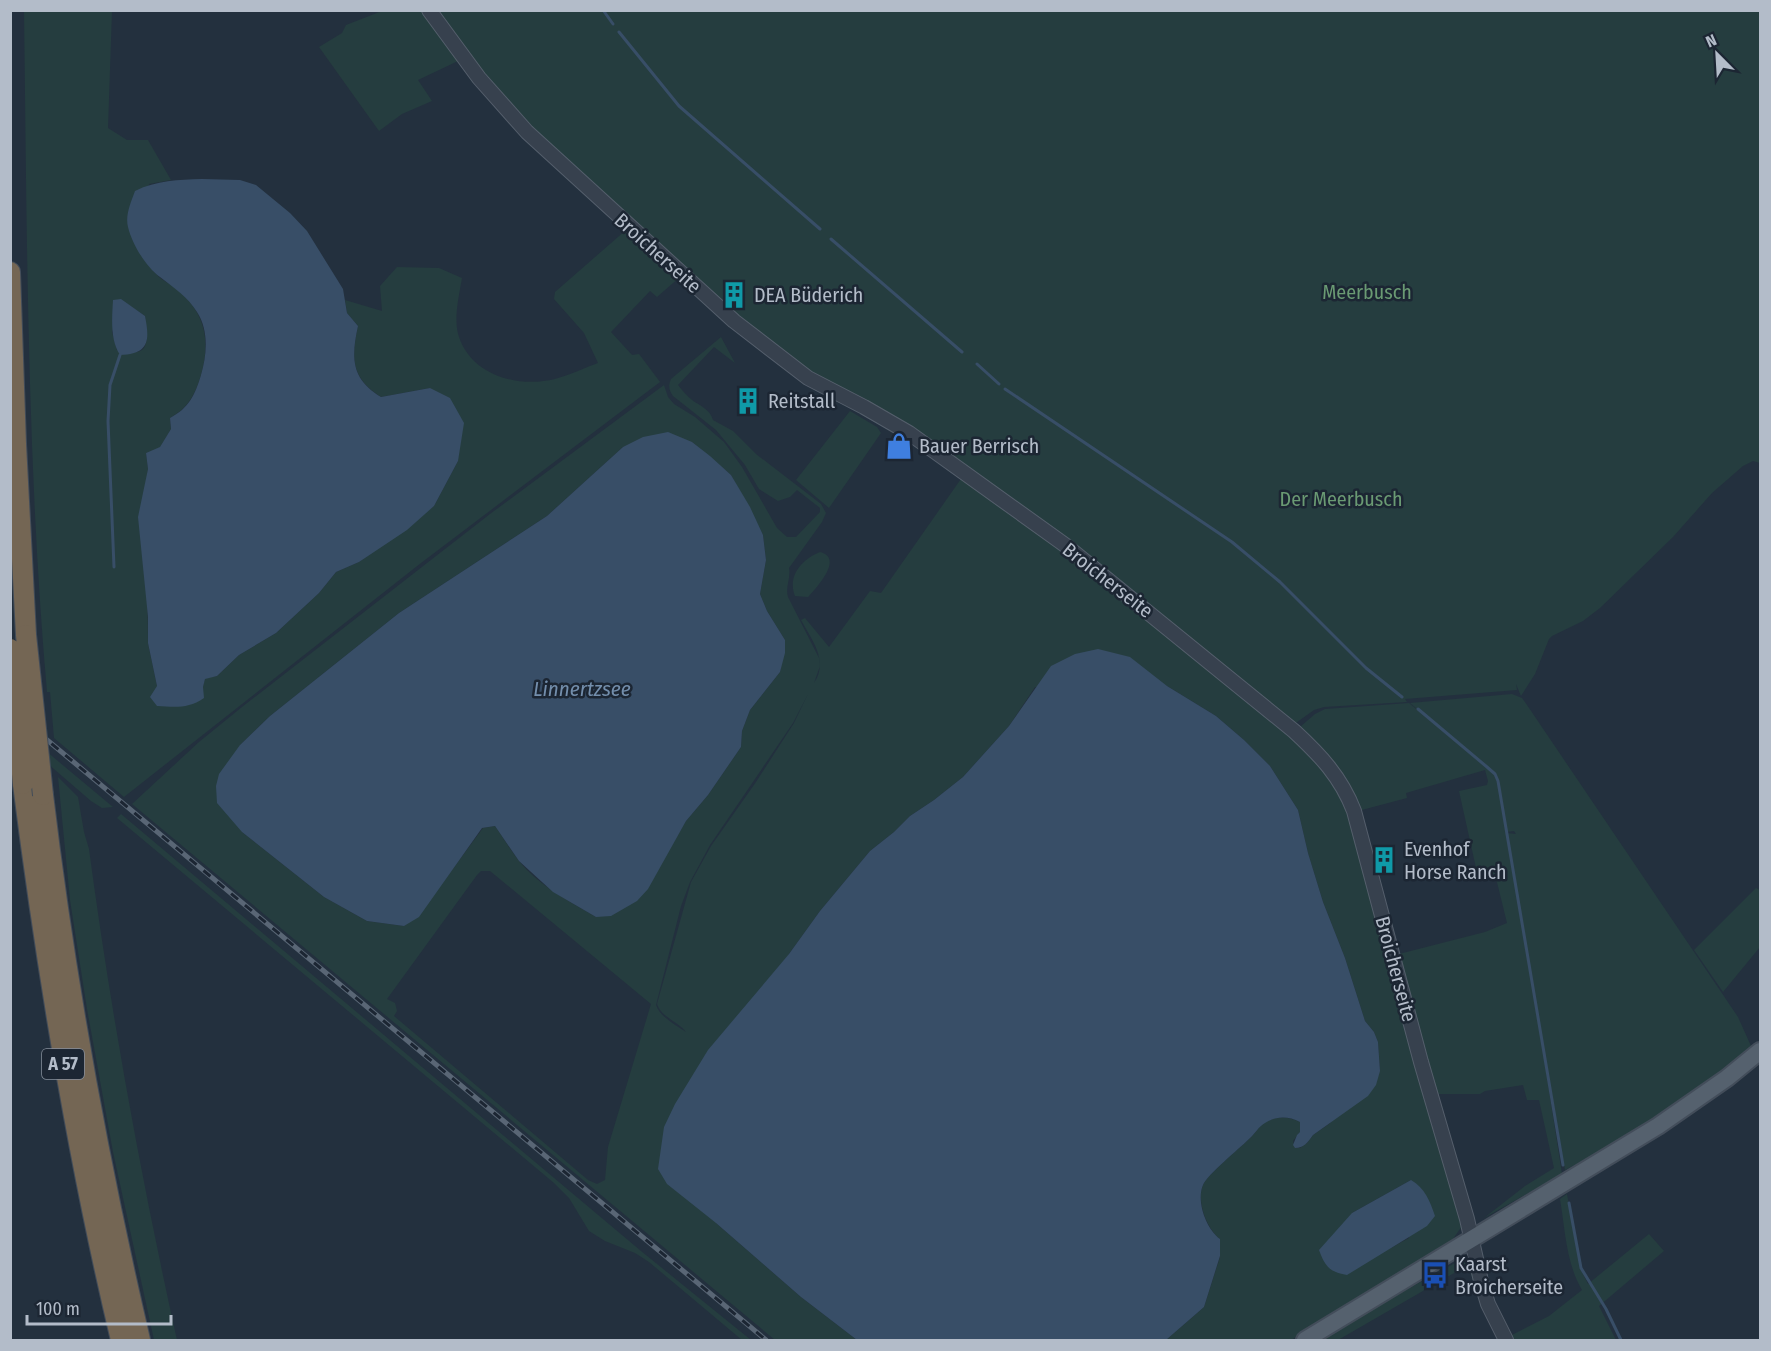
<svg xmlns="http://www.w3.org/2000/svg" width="1771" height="1351" font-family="'Fira Sans Condensed',sans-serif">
<rect width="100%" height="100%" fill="#23303e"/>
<!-- green -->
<path fill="#253d3f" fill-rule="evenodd" d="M24,11H112L108,128L127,140H148L171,180L149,184L138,250C144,258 150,268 158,276C163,281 171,284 177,289C205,313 211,340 201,375C195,395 188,408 170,418L171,429L160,448L146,453L148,469L146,486L148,643L157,686L203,687L205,678L217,676L239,655L276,633L319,593L336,572L359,562L434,506L458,461L430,388L381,397C351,378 351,358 358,326L347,313L345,300L382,311L380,286L397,267L439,268L462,278C459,296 453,320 459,337C472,376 519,388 555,379C570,375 584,368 598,363L584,333L554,299L555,292L626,230L680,277L657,297L650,291L611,332L632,355L639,354L660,382L421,563L124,797L54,738L50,692H47C27,466 27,238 24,11ZM121,300L145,316C147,344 152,358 117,350L112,332Z
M382,11H421L458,61L418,80L432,101L402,114L379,131L319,47L342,33L346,25Z
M432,11H1760V463L1753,461L1743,466L1712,493L1673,537L1600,608L1583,621L1552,636L1549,639L1535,674L1521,696L1516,684L1517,690L1405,699L1407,702L1324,707L1314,710L1293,725L879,410V407L841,387H836L816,377L760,337L522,121Z
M721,337L735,363L714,347L678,385C682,390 687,396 692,400C700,406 710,409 713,420L733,431L756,454L821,504L826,513L822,522L789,568C791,578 785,587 788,597L819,658L820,666L814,683C829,661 812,640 801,620L805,618L829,647L870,591L881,593L963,476L1064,549L1308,748L1343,795L1451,1179L1462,1226L1453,1239L1291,1340H1166L1204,1307L1220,1257V1239C1207,1229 1196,1201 1203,1185C1208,1174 1239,1149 1249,1139C1255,1134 1259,1126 1265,1122C1277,1116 1288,1116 1300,1122V1132L1293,1141L1295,1148H1300L1307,1143L1313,1135L1329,1124L1380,1071L1378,1042L1374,1032L1365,1021L1345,958L1323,902L1308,853L1298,810L1270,766L1244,740L1216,716L1167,686L1035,687L1009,726L963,777L934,800L910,816L894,832L870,851L820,911L789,954L716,1223L801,1297L857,1340H775L132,804L199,742L242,707L490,514L664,385L668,397L674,404L695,417L724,442L742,467L777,528L787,537H796L820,512V508L797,490L790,497L778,501L759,489L745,465L716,430L673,396C669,390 668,386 671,379ZM692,442L731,475L763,535L766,560L760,594L767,611L785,640L780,672L750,710L742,731L741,747L708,795L686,821L671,846L596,917C569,901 539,886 519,861C510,850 503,837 495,826L483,828L435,893L404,926L367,921L324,897L242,832L240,745L270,716L399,613L547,516L623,447ZM808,694L794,723L756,782L711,846L691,882L657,1004C661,1017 680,1023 686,1032C676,1025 660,1017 656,1005L681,906L690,882L710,845L793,723ZM481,871H490L651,1004L608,1147L605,1180L597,1184L588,1180L394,1016L397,1011L395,1003L387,999L477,875ZM1411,1180L1409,1238L1387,1250L1352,1213Z
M850,411L877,427L881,433L829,508L796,480Z
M820,552C844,558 817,587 808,597L795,596C787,576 802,559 820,552Z
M1512,694L1522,698L1527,705L1738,1017L1751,1046C1700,1098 1630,1137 1565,1170L1548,1072L1546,1071L1562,1174L1484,1218L1525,1186L1554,1168L1539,1100H1527L1523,1085L1485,1091L1480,1094H1434L1395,955L1485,932L1507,923L1495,874L1478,877L1459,791L1487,785L1488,781L1485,770L1406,793L1407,798L1358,811L1300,730V727L1315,714L1325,709L1409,703L1494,774L1498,781L1507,833L1516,834L1514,831L1507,832L1499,781L1495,774L1410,703Z
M10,721L113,807L102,808L91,801L11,732Z
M58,777L78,797L84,832L89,849C111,1014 141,1178 177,1340H154L113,1152L87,1009L70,900Z
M121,814L641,1251L751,1340H742L649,1262L635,1253L605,1241L589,1231L569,1198L554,1183L117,818Z
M1756,888L1760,890V947L1723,992L1694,950Z
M1567,1194L1580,1268L1588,1284L1649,1234L1664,1251L1599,1306L1616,1340H1510L1508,1337L1549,1316L1582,1290C1566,1263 1565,1229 1560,1199Z
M1466,1257L1471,1260L1485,1303L1481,1306L1468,1265L1338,1340H1319L1366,1312Z"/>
<!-- water -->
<path fill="#384e67" d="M202,179L240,180L256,185L290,213L307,231L343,289L347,313L358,326C351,358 351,379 381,397L430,388L450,398L464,423L458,461L434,506L407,530L359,562L336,572L319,593L276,633L239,655L217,676L205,679L203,687L204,698C188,709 175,707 157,706L150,697L157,686L148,643V617L138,517L148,469L146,453L160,447L171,429L170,418C189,408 195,395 201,375C207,355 209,330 197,312C188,297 174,288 160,277C146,267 132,244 128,227C125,215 131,202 135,191C157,180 178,180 202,179Z
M121,299L145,316C150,341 149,354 120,355C110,340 112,318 113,300Z
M668,432L692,442L710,456L731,475L750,507L763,535L766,560L760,594L767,611L785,640V653L780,672L750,710L742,731L741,747L708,795L686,821L648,889L637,901L611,916L596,917L553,892L519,861L495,826L482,828L419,917L404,926L367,921L324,897L242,832L217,803L216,786L219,774L240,745L270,716L399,613L547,516L623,447L643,437Z
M1098,649L1130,657L1167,686L1216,716L1244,740L1270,766L1298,810L1308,853L1323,902L1345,958L1365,1021L1374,1032L1378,1042L1380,1071L1376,1085L1368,1096L1313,1135C1308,1142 1304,1148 1295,1148L1293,1145L1297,1135L1300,1132V1122C1288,1116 1276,1116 1265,1123C1259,1126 1254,1135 1249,1139C1239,1149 1208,1174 1203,1185C1196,1201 1206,1229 1220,1239V1256L1204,1307L1166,1340H857L801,1297L716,1223L667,1184L658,1169L664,1127L675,1104L708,1050L789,954L820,911L870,851L894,832L910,816L934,800L963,777L1009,726L1051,666L1075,654Z
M1411,1180C1425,1188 1430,1201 1435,1216L1427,1226L1347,1275C1329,1272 1325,1266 1319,1250L1352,1213Z"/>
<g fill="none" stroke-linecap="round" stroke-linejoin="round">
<!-- stream -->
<path stroke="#384e67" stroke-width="3" d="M603,10L613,24
M619,32L679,106L820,229
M831,239L962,352
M977,364L999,384
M1005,389L1232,542L1280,582L1366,668L1402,697
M114,567L108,421L110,385L120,355
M1418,709L1487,767L1495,774L1498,781L1563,1165
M1569,1203L1581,1268L1606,1309L1621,1340"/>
<defs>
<path id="minor" d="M429,10L479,78L527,132L734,321L808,378L864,407L909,433L1065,545L1294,731C1320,755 1341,777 1354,811L1421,1062L1467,1219L1481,1281L1488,1304L1506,1340"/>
<path id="major" d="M1305,1340L1658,1126L1727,1078L1760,1051"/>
<path id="highway" d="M10,272L16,444L26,635
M23,784C47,972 77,1157 121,1340
M43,795C65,979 98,1160 140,1340"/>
</defs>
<!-- minor casing -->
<use href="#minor" stroke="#555f6c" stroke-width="16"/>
<!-- major casing -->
<use href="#major" stroke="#434d5a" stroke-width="20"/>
<!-- highway casing -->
<use href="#highway" stroke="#424c59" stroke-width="22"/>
<!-- minor -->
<use href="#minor" stroke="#37414e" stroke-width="14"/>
<!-- major -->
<use href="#major" stroke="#55616e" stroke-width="16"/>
<!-- highway -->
<use href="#highway" stroke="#746654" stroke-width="20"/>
<defs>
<path id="rail" d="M10,709L766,1340"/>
</defs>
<!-- rail casing -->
<use href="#rail" stroke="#596675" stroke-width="5"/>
<!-- rail -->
<use href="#rail" stroke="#1c2633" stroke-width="3" stroke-dasharray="9" stroke-linecap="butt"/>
<defs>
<path id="highway-bridge" d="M26,635L43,795
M10,649L23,784"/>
</defs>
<!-- highway-bridge casing -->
<use href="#highway-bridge" stroke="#424c59" stroke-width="22" stroke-linecap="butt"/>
<!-- highway-bridge -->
<use href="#highway-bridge" stroke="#746654" stroke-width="20"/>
</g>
<!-- icons -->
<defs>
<symbol id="building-bare" viewBox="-9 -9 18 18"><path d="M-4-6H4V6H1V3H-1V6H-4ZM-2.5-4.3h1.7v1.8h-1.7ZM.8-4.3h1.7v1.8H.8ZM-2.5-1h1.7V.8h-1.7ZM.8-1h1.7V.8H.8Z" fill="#0f9aa8" stroke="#1c2633" stroke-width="2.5" paint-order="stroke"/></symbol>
<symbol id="shop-bare" viewBox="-9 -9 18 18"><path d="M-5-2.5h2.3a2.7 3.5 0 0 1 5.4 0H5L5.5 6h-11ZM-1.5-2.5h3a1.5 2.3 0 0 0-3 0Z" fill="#3f7fe0" stroke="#1c2633" stroke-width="2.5" paint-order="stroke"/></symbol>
<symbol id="bus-bare" viewBox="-9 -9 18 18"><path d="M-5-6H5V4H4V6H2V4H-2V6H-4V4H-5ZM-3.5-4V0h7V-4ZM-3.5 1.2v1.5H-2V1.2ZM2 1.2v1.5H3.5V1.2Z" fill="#1a4fb4" stroke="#1c2633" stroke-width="2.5" paint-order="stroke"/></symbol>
</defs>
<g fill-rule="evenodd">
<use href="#building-bare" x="715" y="276" width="38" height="38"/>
<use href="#building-bare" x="729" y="382" width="38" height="38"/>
<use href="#shop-bare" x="880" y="427" width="38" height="38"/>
<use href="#building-bare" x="1365" y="841" width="38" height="38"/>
<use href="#bus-bare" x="1416" y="1256" width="38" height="38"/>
</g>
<g text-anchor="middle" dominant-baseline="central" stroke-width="5" stroke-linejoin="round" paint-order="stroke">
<!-- shield labels -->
<rect fill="#1c2633" stroke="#868f9c" stroke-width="1.5" x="42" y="1049" width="42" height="30" rx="4.5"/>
<g font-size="18" font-weight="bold" fill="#b3bcc9">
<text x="63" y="1064">A 57</text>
</g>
<!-- street labels -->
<g font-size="20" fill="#b3bcc9" stroke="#1c2633">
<text transform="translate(658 253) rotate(42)">Broicherseite</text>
<text transform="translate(1108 580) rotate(38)">Broicherseite</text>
<text transform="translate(1396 969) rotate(75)">Broicherseite</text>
</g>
<!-- park labels -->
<g font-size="20" fill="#6a9a73" stroke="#1c2633">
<text x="1367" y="292">Meerbusch</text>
<text x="1341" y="499">Der Meerbusch</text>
</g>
<!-- poi labels -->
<g font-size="20" fill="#b3bcc9" stroke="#1c2633" text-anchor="start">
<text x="754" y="295">DEA Büderich</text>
<text x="768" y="401">Reitstall</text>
<text x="919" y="446">Bauer Berrisch</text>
<text x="1404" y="849">Evenhof<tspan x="1404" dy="23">Horse Ranch</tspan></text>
<text x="1455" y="1264">Kaarst<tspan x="1455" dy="23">Broicherseite</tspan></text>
</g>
<!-- water labels -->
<g font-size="21" font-style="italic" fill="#738eac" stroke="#1c2633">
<text x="582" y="689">Linnertzsee</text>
</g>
</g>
<!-- border -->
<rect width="1771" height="1351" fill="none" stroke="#b3bcc9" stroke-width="24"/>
<!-- north arrow -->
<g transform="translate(1717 54) rotate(336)" stroke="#1c2633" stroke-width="4.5" paint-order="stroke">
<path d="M0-4.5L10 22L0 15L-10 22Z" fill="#b3bcc9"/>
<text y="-9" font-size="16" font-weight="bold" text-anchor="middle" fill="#b3bcc9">N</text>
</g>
<!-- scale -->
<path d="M27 1315v9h144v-9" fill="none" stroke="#b3bcc9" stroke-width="3"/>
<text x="36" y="1315" font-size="18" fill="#b3bcc9" stroke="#1c2633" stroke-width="4.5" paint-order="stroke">100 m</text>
</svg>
